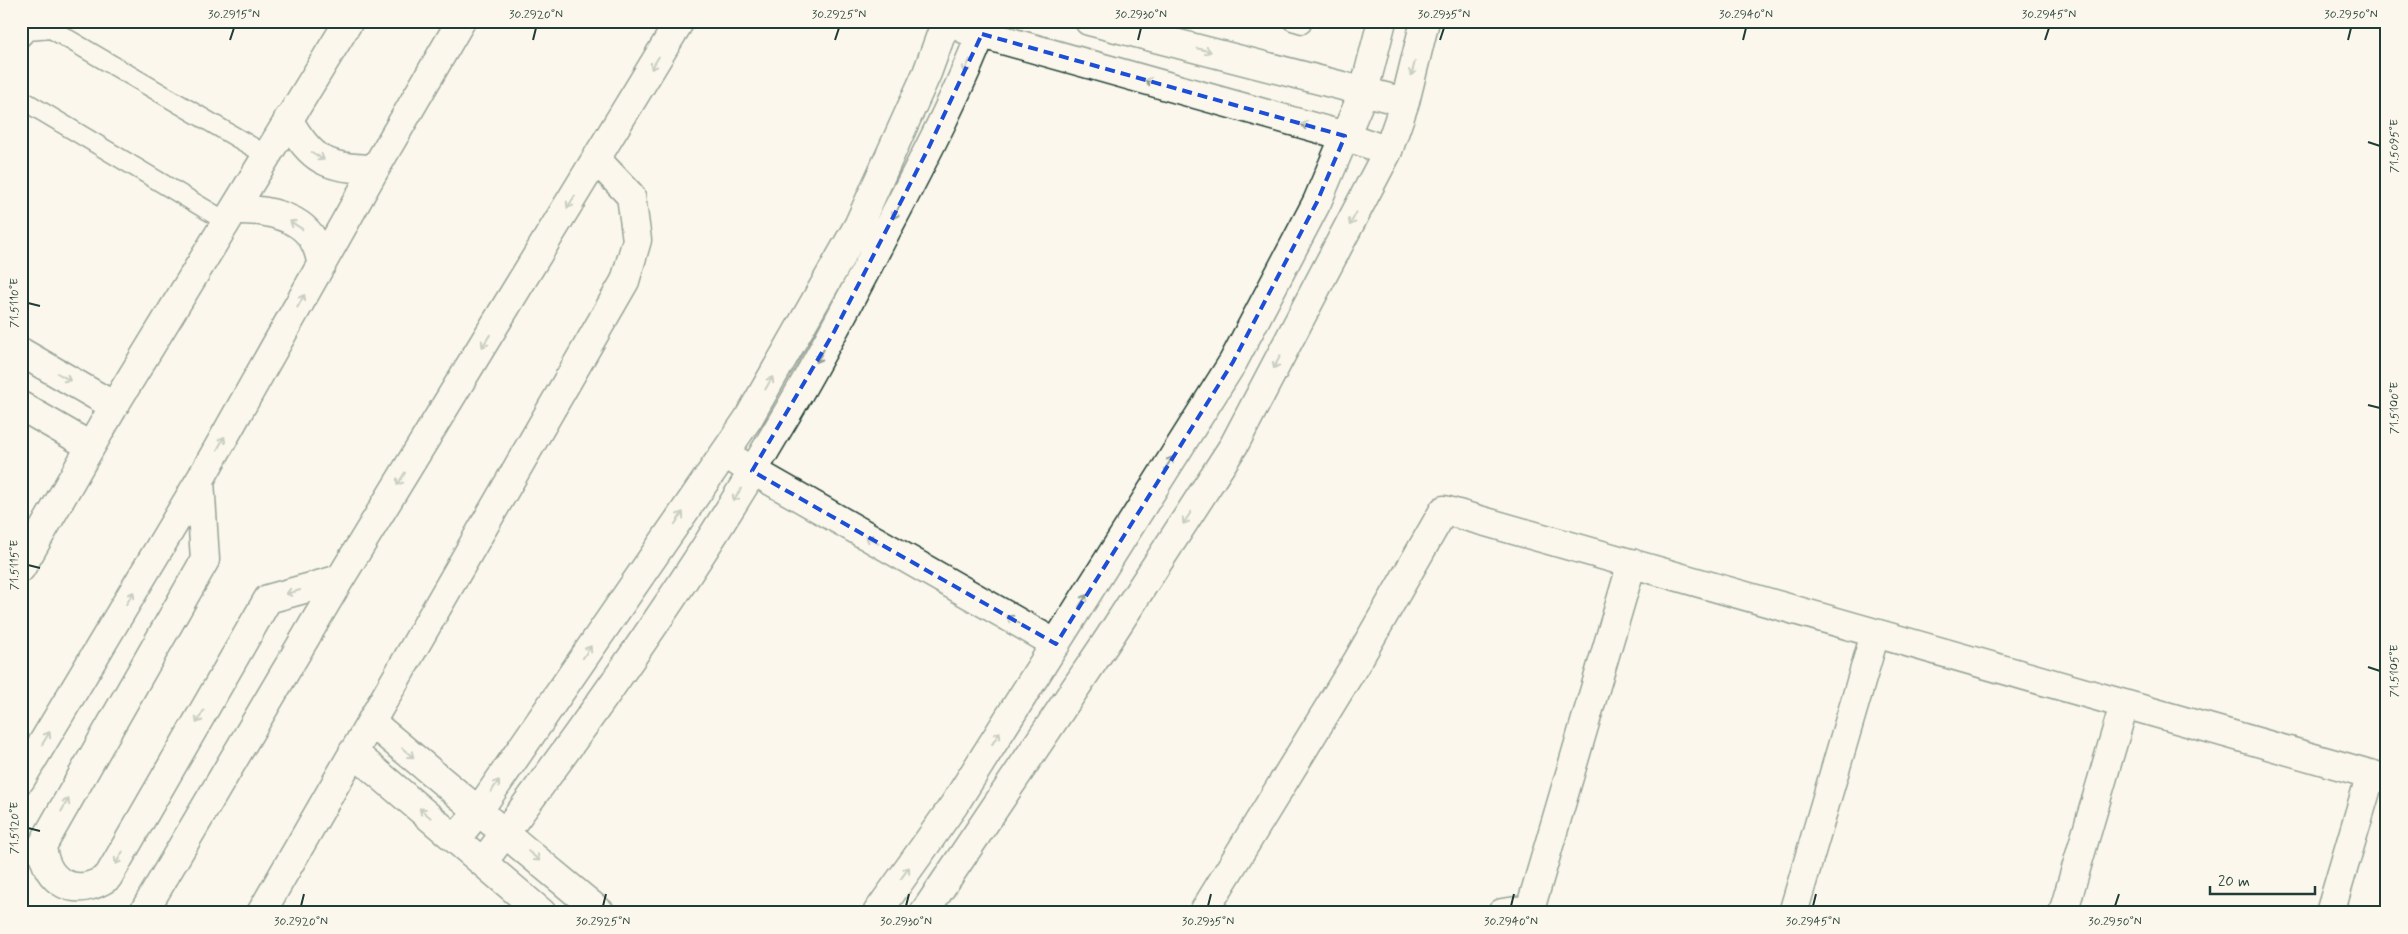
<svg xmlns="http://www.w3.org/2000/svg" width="2408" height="934" font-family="Mynerve,sans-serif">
<rect width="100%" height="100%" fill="#fbf7ec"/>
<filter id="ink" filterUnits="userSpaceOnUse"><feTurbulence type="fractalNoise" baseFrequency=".02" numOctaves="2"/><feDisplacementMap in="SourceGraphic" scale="10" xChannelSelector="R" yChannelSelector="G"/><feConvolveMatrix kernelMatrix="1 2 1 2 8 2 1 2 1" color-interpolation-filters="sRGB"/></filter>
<g filter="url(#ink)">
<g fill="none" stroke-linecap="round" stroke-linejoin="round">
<defs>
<path id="service" d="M1292,21L1302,24L1303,21
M21,38L28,31L51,29L268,156
M21,99L227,222"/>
<path id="minor" d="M1089,21L1405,102
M964,29L1345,136L1388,151
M21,352L114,406
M21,406L90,446
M738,462L1056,644
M21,568L114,406L349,21
M371,722L601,913
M353,752L542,913
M456,839L479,810L748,419L858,226L927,73L946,21
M483,862C587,725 688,583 775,434C813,371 848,305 882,239C919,168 958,96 986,21
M261,913L625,281L637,240L631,196L597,160
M877,913L954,805L1233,362L1317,202L1364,91L1382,21
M924,913L1107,641L1234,445L1388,151L1405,102L1425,21
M1203,913L1358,660L1444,510L2387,779
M1502,913L1530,909
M1529,913L1632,563
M1793,913L1875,634
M2063,913L2124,705
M2330,913L2371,774"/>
<path id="secondary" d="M288,119C312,162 327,168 375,169
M235,210C263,209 303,215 316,245C319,251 320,258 322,264
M200,480L205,560L42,846C46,884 76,899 108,877L268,599L340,579
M21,779L200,480L375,169L461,21
M143,913L340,579L680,21"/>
</defs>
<!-- service casing -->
<use href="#service" stroke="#1f3d34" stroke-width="21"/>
<!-- minor casing -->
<use href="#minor" stroke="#1f3d34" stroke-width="31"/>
<!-- secondary casing -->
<use href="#secondary" stroke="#1f3d34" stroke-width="31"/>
<!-- service -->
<use href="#service" stroke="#fbf7ec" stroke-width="18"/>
<!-- minor -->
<use href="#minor" stroke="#fbf7ec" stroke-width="28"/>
<!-- secondary -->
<use href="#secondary" stroke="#fbf7ec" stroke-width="28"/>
</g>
<!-- one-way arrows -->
<defs><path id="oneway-shaft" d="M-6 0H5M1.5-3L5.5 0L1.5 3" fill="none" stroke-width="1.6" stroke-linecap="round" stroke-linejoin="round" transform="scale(1.25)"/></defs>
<g stroke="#8d9a90">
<use href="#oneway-shaft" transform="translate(1204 50) rotate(14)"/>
<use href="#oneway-shaft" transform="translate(655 63) rotate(121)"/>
<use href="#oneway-shaft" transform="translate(967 66) rotate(115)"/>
<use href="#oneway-shaft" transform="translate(1413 69) rotate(104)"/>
<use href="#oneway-shaft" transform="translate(1152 82) rotate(-164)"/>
<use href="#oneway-shaft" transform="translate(1308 126) rotate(-164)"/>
<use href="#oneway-shaft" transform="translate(318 156) rotate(32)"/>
<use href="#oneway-shaft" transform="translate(571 202) rotate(122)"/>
<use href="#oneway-shaft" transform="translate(896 212) rotate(117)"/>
<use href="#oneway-shaft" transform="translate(1353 219) rotate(118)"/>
<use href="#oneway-shaft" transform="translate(296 225) rotate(-147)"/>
<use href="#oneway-shaft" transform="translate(301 301) rotate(-61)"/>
<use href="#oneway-shaft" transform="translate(486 341) rotate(122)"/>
<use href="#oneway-shaft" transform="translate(820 356) rotate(120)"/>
<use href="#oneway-shaft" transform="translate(1277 362) rotate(118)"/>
<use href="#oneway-shaft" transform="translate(64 377) rotate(30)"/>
<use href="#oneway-shaft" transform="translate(769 383) rotate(-60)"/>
<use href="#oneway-shaft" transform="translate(221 443) rotate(-61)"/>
<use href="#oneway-shaft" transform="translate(1169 463) rotate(-58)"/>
<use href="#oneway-shaft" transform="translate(401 479) rotate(122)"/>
<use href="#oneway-shaft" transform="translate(737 495) rotate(122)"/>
<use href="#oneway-shaft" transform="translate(679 518) rotate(-56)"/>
<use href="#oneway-shaft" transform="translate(1187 518) rotate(123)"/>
<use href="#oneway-shaft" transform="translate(872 540) rotate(-150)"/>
<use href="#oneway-shaft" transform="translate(293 592) rotate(164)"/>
<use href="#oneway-shaft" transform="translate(130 598) rotate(-59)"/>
<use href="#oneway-shaft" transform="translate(1083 601) rotate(-58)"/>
<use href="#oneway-shaft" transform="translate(1013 620) rotate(-150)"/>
<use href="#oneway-shaft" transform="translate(587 652) rotate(-56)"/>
<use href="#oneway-shaft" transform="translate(200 717) rotate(120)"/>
<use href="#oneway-shaft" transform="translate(46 738) rotate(-59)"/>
<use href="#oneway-shaft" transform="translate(996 738) rotate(-58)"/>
<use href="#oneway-shaft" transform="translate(408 753) rotate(39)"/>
<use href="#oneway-shaft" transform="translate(495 786) rotate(-56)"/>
<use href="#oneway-shaft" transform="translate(65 805) rotate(-60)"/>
<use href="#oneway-shaft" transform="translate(425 813) rotate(-140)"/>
<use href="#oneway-shaft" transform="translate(534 856) rotate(40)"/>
<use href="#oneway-shaft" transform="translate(119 858) rotate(120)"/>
<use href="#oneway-shaft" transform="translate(905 873) rotate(-54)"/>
</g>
</g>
<!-- marked area -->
<path d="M0 0H2408V934H0ZM982,34L1345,136L1317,202L1233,362L1056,644L752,471L834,332L928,149Z" fill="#fbf7ec" fill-opacity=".55" fill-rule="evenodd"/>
<path fill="none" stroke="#1d4ed8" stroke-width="4" stroke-dasharray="10 6" stroke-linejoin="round" d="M982,34L1345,136L1317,202L1233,362L1056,644L752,471L834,332L928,149Z"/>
<!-- ticks -->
<path fill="none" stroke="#1f3d34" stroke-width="2" d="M230,40L234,28M533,40L536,28M835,40L839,28M1138,40L1141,28M1440,40L1444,28M1743,40L1746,28M2045,40L2049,28M2348,40L2351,28M2368,142L2380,146M28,303L40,306M2368,405L2380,408M28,565L40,568M2368,667L2380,671M28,828L40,831M301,906L304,894M603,906L606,894M906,906L909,894M1208,906L1211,894M1511,906L1514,894M1813,906L1816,894M2115,906L2119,894"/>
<!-- margin -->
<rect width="2408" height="934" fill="none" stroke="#fbf7ec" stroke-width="55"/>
<!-- scale -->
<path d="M2210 886v8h105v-8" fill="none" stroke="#1f3d34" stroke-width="2.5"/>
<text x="2218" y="886" font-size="15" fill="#1f3d34" stroke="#fbf7ec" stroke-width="4" paint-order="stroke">20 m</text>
<rect x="28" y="28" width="2352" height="878" fill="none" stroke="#1f3d34" stroke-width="2"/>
<g font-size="12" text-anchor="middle" fill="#1f3d34">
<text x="234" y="18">30.2915°N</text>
<text x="536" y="18">30.2920°N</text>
<text x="839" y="18">30.2925°N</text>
<text x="1141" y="18">30.2930°N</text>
<text x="1444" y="18">30.2935°N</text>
<text x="1746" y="18">30.2940°N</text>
<text x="2049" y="18">30.2945°N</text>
<text x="2351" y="18">30.2950°N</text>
<text transform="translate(2394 146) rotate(-90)" y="4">71.5095°E</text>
<text transform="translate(14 303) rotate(-90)" y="4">71.5110°E</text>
<text transform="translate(2394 408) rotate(-90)" y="4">71.5100°E</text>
<text transform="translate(14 565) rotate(-90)" y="4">71.5115°E</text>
<text transform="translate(2394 671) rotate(-90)" y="4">71.5105°E</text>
<text transform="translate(14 828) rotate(-90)" y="4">71.5120°E</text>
<text x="301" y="925">30.2920°N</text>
<text x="603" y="925">30.2925°N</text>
<text x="906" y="925">30.2930°N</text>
<text x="1208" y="925">30.2935°N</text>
<text x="1511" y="925">30.2940°N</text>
<text x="1813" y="925">30.2945°N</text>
<text x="2115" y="925">30.2950°N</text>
</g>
</svg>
